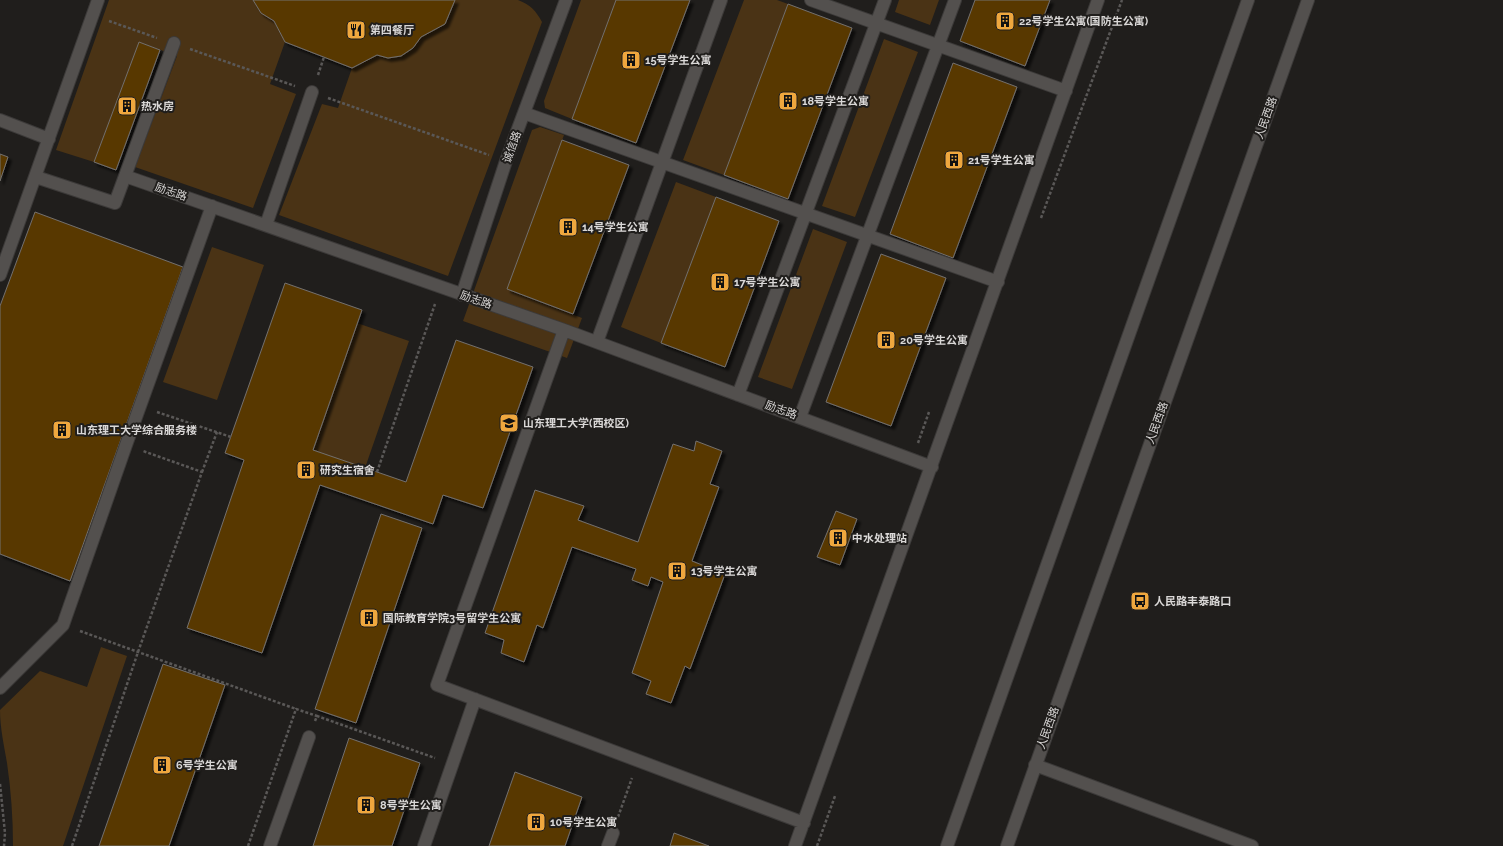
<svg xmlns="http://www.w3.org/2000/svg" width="1503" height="846" font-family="Raleway,'Noto Sans SC',sans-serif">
<defs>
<filter id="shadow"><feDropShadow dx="3.5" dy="3.5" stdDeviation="1" flood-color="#0009"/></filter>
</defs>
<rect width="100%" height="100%" fill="#201e1c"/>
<!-- green -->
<path fill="#4a3315" d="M109,0H253L261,13L274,21L285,42L270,84L296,94L253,208L135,167L177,56L139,42L94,162L56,150Z
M455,0H518C531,5 536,11 542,22L448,276L279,215L322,104L338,108L352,68L377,55L388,58L401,56L413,48L421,37L445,24Z
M581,0H616L572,119L545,108L544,101Z
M744,0H777L788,4L724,175L683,160Z
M899,0H939L930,25L895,12Z
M884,39L918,52L855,217L822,206Z
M540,127L564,135L507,289L582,318L567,358L463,321L532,130Z
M676,182L716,197L661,343L621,327Z
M813,229L847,242L792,389L758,377Z
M212,247L264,265L217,400L163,382Z
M357,323L409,341L365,468L313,450Z
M101,647L127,656L63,846H13C13,818 11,790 7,763C4,745 0,728 0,710L40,671L87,687Z"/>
<!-- building -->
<path fill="#583805" stroke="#73706d" filter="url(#shadow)" d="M253,0H455L445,24L421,37L413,48L401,56L388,58L377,55L352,68L285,42L274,21L261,13Z
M616,0H690L636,143L572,119Z
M975,0H1050L1025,66L960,41Z
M788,4L852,28L788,199L724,175Z
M139,42L160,50L116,170L94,162Z
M953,63L1017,87L953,258L890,234Z
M562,140L629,165L573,314L507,289Z
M0,154L8,157L0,181Z
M716,197L779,221L725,367L661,343Z
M35,212L183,267L70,581L0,554V306Z
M881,254L946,278L891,426L826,402Z
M285,283L362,310L313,450L377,472L406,482L456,340L533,367L483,508L443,495L433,524L320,485L262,653L187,628L244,460L225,453Z
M696,441L722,451L710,484L719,487L692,561L725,574L690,669L685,666L671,703L646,694L651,681L632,673L663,582L651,577L648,586L632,580L636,569L572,547L543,628L537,625L524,662L501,653L504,640L485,633L535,490L584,506L578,520L638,542L673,444L694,451Z
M836,511L857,519L840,565L817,557Z
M381,514L422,528L356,723L315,709Z
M163,664L225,685L169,846H99Z
M349,738L420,763L392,846H313Z
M515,772L582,797L565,846H489Z
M674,833L709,846H670Z"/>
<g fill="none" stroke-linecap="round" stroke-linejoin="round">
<defs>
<path id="street" d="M811,0L1066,91
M524,113L998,282
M0,120L49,139
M125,176L174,43
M36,177L115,203L125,176L564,330L932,467
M266,225L312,92
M0,275L98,0
M462,295L506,161L566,0
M564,330L437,685L804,823
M597,342L721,0
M738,395L885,0
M800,417L955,0
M0,688L63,625L126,445L212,206
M270,846L309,737
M424,846L475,699
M608,846L613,833
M795,846L1098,0"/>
<path id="secondary" d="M1035,765L1252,846
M947,846L1248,0
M1007,846L1308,0"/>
</defs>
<!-- street casing -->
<use href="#street" stroke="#3c3a39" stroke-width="14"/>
<!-- secondary casing -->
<use href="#secondary" stroke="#3c3a39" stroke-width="14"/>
<!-- path -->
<path stroke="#5a5857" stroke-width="2.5" stroke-dasharray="3 2" stroke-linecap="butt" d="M109,21L157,38
M190,49L295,86
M318,75L324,57
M328,98L489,155
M1041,218L1122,0
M157,412L231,437
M918,443L929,412
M202,472L217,432
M377,472L435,304
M80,631L296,709
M315,721L317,716L435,758
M0,784L5,833L4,846
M618,817L632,778
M72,846L138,652L202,472L143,451
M248,846L296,709L317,716
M817,846L835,796"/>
<!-- street -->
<use href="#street" stroke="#53504e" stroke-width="12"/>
<!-- secondary -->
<use href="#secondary" stroke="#53504e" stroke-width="12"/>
</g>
<!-- icons -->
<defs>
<symbol id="building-square" viewBox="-11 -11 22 22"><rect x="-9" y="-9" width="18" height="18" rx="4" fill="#efa73e" stroke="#201e1c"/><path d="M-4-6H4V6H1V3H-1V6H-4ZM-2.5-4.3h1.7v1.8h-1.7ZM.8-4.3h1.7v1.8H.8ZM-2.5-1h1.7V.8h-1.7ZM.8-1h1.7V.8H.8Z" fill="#111"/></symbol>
<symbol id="restaurant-square" viewBox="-11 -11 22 22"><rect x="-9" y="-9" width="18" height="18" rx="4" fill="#efa73e" stroke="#201e1c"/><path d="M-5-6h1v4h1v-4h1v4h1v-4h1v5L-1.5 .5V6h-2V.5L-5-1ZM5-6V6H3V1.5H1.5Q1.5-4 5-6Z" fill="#111"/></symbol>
<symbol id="university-square" viewBox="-11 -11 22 22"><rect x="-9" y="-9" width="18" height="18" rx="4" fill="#efa73e" stroke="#201e1c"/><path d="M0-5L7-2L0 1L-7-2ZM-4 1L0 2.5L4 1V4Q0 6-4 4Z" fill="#111"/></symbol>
<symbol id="bus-square" viewBox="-11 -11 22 22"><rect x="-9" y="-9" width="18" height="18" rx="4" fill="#efa73e" stroke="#201e1c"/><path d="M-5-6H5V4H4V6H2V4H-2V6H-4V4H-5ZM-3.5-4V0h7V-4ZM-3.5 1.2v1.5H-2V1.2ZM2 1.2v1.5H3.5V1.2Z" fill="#111"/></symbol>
</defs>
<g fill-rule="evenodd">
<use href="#building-square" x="994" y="10" width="22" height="22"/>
<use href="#restaurant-square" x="345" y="19" width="22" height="22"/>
<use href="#building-square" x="620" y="49" width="22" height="22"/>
<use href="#building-square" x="777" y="90" width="22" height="22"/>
<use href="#building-square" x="116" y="95" width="22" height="22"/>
<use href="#building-square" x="943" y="149" width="22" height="22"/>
<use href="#building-square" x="557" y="216" width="22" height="22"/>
<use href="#building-square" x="709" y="271" width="22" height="22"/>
<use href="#building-square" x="875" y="329" width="22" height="22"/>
<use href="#university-square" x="498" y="412" width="22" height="22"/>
<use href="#building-square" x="51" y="419" width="22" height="22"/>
<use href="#building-square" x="295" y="459" width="22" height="22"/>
<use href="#building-square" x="827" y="527" width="22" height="22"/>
<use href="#building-square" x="666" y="560" width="22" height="22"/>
<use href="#bus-square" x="1129" y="590" width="22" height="22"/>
<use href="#building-square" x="358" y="607" width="22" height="22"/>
<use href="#building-square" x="151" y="754" width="22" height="22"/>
<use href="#building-square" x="355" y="794" width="22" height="22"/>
<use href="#building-square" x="525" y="811" width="22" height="22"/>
</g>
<g text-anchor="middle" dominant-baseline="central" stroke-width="4" stroke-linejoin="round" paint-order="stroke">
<!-- poi labels -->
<g font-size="11" font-weight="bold" fill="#dad8d7" stroke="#201e1c" text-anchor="start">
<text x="1019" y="21">22号学生公寓(国防生公寓)</text>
<text x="370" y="30">第四餐厅</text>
<text x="645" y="60">15号学生公寓</text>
<text x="802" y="101">18号学生公寓</text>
<text x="141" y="106">热水房</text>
<text x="968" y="160">21号学生公寓</text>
<text x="582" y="227">14号学生公寓</text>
<text x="734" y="282">17号学生公寓</text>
<text x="900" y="340">20号学生公寓</text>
<text x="523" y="423">山东理工大学(西校区)</text>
<text x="76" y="430">山东理工大学综合服务楼</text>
<text x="320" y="470">研究生宿舍</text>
<text x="852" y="538">中水处理站</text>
<text x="691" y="571">13号学生公寓</text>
<text x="1154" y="601">人民路丰泰路口</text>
<text x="383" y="618">国际教育学院3号留学生公寓</text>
<text x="176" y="765">6号学生公寓</text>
<text x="380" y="805">8号学生公寓</text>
<text x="550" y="822">10号学生公寓</text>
</g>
<!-- street labels -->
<g font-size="11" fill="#dad8d7" stroke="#201e1c">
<text transform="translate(1266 118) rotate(-70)">人民西路</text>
<text transform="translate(512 147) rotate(-70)">诚信路</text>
<text transform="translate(171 192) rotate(19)">励志路</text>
<text transform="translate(476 300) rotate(19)">励志路</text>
<text transform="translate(781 410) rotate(20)">励志路</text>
<text transform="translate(1157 423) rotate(-70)">人民西路</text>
<text transform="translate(1048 728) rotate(-70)">人民西路</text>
</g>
</g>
</svg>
